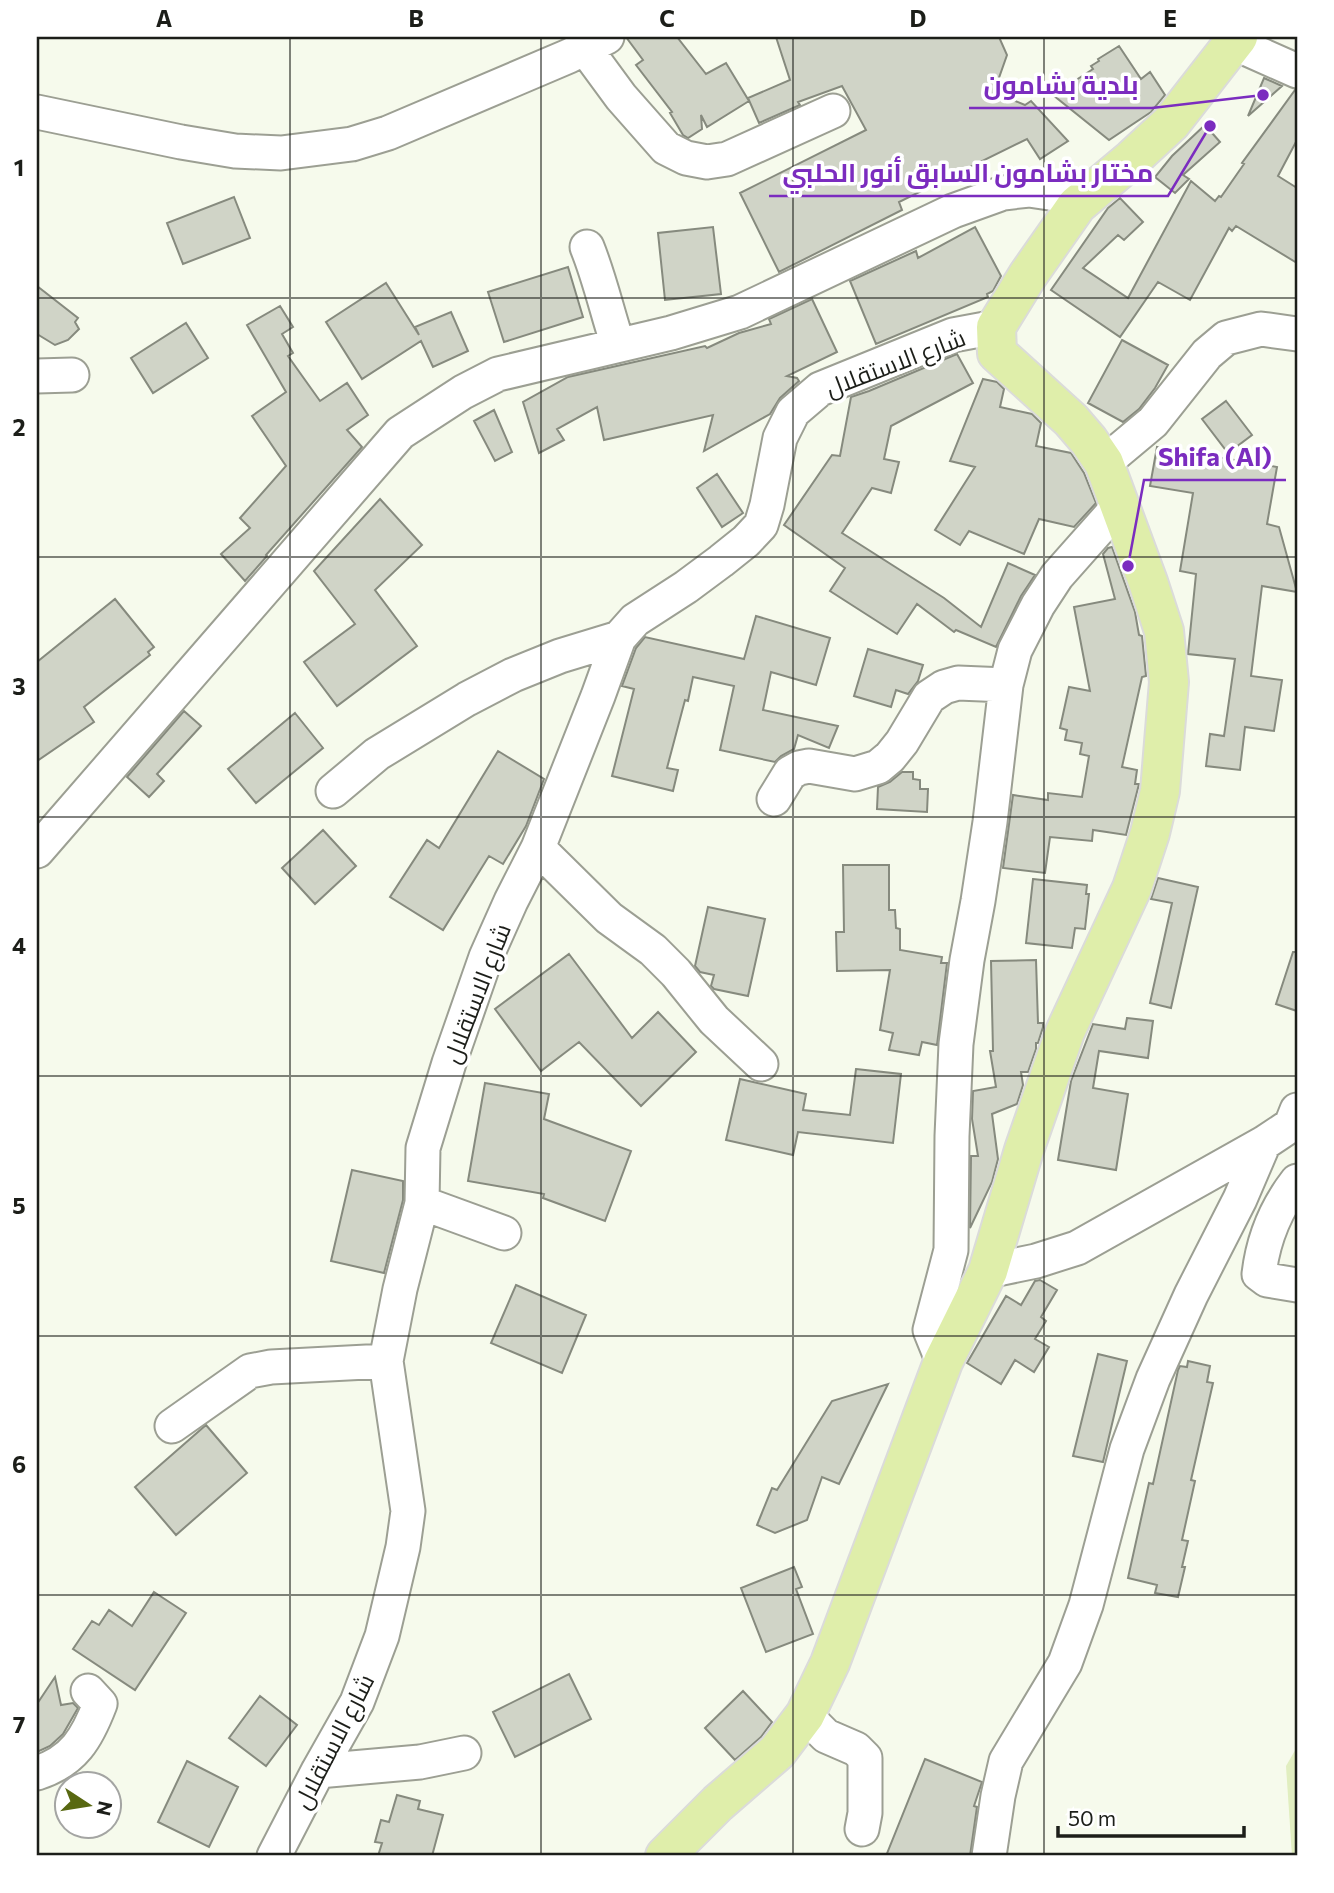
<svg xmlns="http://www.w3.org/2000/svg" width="1334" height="1893" font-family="Commissioner,Cairo,sans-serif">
<rect width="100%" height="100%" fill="#f6faec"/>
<!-- green -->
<path fill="#e1eec0" d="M1297,1747V1856H1292L1286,1766Z"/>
<!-- building -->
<path fill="#d0d4c7" stroke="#868a7e" stroke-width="2" d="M626,37H677L706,74L726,63L749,101L707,127L701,115L702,129L688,138L683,135L670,113L672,112L636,65L643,60Z
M776,37H999L1007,55L994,92L1025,105L1031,101L1068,141L1040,159L1027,139L899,202L902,210L779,272L740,193L866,130L842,86L798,102L800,105L759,123L748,98L790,80Z
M1119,46L1141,79L1150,72L1165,95L1151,112L1109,140L1053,95L1093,69L1091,66L1099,61L1098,59Z
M1264,78L1282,86L1248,116Z
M1295,90H1297V140L1278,176L1297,188V263L1236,226L1232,231L1229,228L1190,300L1158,282L1120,337L1051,290L1108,208L1120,198L1143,222L1124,240L1118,235L1083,268L1128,298L1191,181L1215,201L1219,196L1221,197L1244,164L1242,163Z
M1205,125L1220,142L1183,175L1189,179L1175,193L1155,177L1172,156Z
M234,197L250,238L183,264L167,223Z
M713,227L721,294L665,300L658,233Z
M975,227L1001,276L993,291L987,294L988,297L876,344L850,281L916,251L918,258Z
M568,267L583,317L504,342L488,292Z
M386,283L419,335L415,327L451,312L468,351L433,367L421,341L362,379L326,322Z
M37,286L78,318L75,322L79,329L68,340L55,345L37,334Z
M812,299L837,352L787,376L797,378L799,381L780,398L770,414L704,451L713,415L604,440L597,407L557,429L564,440L539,453L523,402L568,377L705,346L707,348L739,333L771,324L769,319Z
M280,306L293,327L282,334L293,353L288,356L320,401L347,383L368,415L347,430L362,447L266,555L267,556L245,581L221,554L250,528L240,518L286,466L252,416L286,392L247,325Z
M186,323L208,358L153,393L131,358Z
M1122,340L1168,365L1155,388L1139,409L1123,422L1088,403Z
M957,354L973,383L891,426L884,459L899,462L891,493L872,488L842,533L944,598L981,627L1008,563L1035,575L1021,596L996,647L956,630L954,632L917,604L897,634L830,591L845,568L784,525L832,455L840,456L851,397L869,391Z
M983,379L997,382L1004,389L1000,407L1032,414L1041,423L1036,446L1071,453L1084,473L1096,503L1074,527L1039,519L1024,554L969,531L960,545L935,530L975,467L950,461Z
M1226,401L1252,435L1228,453L1202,419Z
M494,410L512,452L495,461L474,421Z
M1157,447L1277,467L1267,524L1279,527L1297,592L1262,586L1251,676L1282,680L1274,731L1245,727L1240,770L1206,766L1210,734L1224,736L1235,659L1188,654L1196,574L1180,571L1193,493L1150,486Z
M717,474L743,513L722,527L697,488Z
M380,499L422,545L375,590L417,646L337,706L304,662L355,624L314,571Z
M1112,547L1135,612L1139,635L1142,636L1146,676L1142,677L1122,767L1137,770L1135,784H1139L1126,835L1093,830L1092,841L1050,837L1045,873L1003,868L1013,795L1048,800V793L1082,797L1089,756L1080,754L1082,743L1065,740L1067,730L1060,728L1069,687L1090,691L1074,607L1115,599L1103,554L1108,548Z
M115,599L154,647L148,652L150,655L84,707L94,722L37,761V662Z
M756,616L830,638L816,685L771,672L763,710L838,726L829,748L798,735L794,749L781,756L775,762L720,750L734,686L693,677L688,701L685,700L667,768L678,770L673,791L612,776L634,689L622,686L636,648L645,637L744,659Z
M868,649L923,665L918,681L908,694L896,690L891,707L854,696Z
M184,711L201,726L157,774L164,781L149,797L127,777Z
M295,713L323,748L256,803L228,769Z
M498,751L544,779L526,826L503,864L489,856L443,930L390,897L427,840L439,848Z
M902,772H913V779L920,780V789H928L927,812L877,809L878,787L890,782Z
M323,830L356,866L315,904L282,868Z
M843,865H889V910H895L896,928L900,929V950L942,957L941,963H947L937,1045L922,1042L919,1055L889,1050L893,1033L880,1030L890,970L837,971L836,932H844Z
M1158,878L1198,887L1171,1008L1150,1003L1172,903L1151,899Z
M1033,879L1087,885L1086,894H1089L1085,929L1075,928L1072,948L1026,943Z
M708,907L765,919L748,996L714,989L711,986L714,975L700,972L695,966Z
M1293,952H1297V1011L1276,1004Z
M569,954L632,1038L658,1012L696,1052L641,1106L579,1042L541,1071L495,1009Z
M1036,960L1038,1023H1043V1027L1038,1043H1036V1049L1028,1072H1021L1023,1085L1017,1104L992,1114L998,1159L992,1182L970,1228L971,1156H978L972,1119L973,1091L996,1087L990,1051H993L991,961Z
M1127,1018L1153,1021L1148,1058L1099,1051L1093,1088L1128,1094L1116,1170L1058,1160L1071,1081L1093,1024L1125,1029Z
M856,1069L901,1074L893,1143L798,1132L793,1155L726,1140L740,1079L806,1094L803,1110L850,1115Z
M485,1083L549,1094L544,1119L631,1151L605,1221L543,1198L544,1194L468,1181Z
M352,1170L403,1181V1200L384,1273L331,1261Z
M1040,1280L1057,1290L1041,1317L1046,1321L1035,1339L1049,1347L1034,1372L1015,1360L1001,1384L967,1363L1006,1296L1021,1305L1035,1281Z
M516,1285L586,1315L562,1373L491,1343Z
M1098,1354L1127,1361L1103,1462L1073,1456Z
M1188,1361L1210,1366L1207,1382L1213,1383L1191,1480L1195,1481L1182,1540L1188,1541L1182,1567H1185L1178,1597L1155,1593L1157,1585L1128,1578L1149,1483L1153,1484L1178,1370L1180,1366L1187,1367Z
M888,1384L839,1484L822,1477L807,1520L775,1533L757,1525L772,1488L777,1490L832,1401Z
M206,1425L247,1473L176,1535L135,1487Z
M794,1567L802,1587L796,1589L813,1634L766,1652L741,1588Z
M154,1592L186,1613L135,1690L73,1649L92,1621L99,1625L109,1610L132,1626Z
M569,1674L591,1719L515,1757L493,1712Z
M55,1677L61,1705L73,1703L78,1708L63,1734L50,1746L37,1752V1704Z
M743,1691L772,1722L761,1737L735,1760L705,1728Z
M260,1696L297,1725L266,1766L229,1738Z
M925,1759L982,1782L974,1806L977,1807L970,1856H886Z
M187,1761L238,1787L209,1847L158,1822Z
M397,1795L420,1801L418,1809L443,1815L432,1856H378L382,1843L375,1842L381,1820L389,1822Z"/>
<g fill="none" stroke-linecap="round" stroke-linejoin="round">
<defs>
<path id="minor" d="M1234,43L1297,71
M585,48L621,97L666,148L686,158L707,162L727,159L833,111
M37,112L181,142L235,151L281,153L352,144L388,133L569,56L607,37
M587,247C600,279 607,312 618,345
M37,376L72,375
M1104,463L1153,422L1207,354L1226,338L1261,329L1297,334
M333,791L377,754L467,699L513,675L560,656L619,638
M774,799L790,773L799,768L809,766L855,774L878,767L890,757L902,742L929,697L944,687L958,683L1006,685
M538,848L609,918L653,950L676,973L714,1020L761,1064
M37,851L400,433L463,392L498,374L671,333L740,312L953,211L1003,193L1029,190L1056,194L1077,205
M1297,1181C1276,1208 1263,1240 1259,1274L1267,1280L1297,1285
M422,1203L504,1233
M988,1271L1036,1261L1077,1248L1264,1143L1291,1125L1297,1110
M943,1362L930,1330L951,1250L952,1136L956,1044L967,960L978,901L990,822L1006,685L1015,650L1038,605L1057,576L1119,506
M172,1426L250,1371L271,1367L386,1361
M805,1715L826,1736L856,1749L865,1758V1813L862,1829
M318,1771L420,1762L464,1753
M37,1773C74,1761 87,1738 100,1704L88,1691
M274,1856L318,1771L357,1702L382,1636L403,1547L408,1511L386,1361L400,1289L422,1203L423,1148L449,1063L486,957L511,901L538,848L598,696L619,638L635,620L686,587L721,561L746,541L761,525L767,505L780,438L793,412L820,389L953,335L996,327
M989,1856L998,1796L1006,1761L1065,1663L1086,1605L1127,1449L1153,1379L1191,1295L1240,1199L1264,1143"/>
<path id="major" d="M665,1856L718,1803L777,1752L805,1715L830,1663L943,1362L988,1271L1024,1150L1065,1032L1132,888L1150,833L1160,791L1169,682L1164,631L1148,582L1104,463L1089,441L1071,420L997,353L996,327L1028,275L1077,205L1132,159L1171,123L1238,37"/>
</defs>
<!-- minor casing -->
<use href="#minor" stroke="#9c9f93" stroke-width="37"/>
<!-- major casing -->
<use href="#major" stroke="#dbdbda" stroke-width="42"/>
<!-- minor -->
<use href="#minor" stroke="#fff" stroke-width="33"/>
<!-- major -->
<use href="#major" stroke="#dfeeaa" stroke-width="38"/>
</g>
<!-- grid -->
<path fill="none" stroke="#1c1e19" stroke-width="2" stroke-opacity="0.55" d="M290,37V1856M541,37V1856M793,37V1856M1044,37V1856M37,298H1297M37,557H1297M37,817H1297M37,1076H1297M37,1336H1297M37,1595H1297"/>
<g text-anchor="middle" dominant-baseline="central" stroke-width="7" stroke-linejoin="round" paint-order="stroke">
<!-- street labels -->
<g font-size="24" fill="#1c1e19" stroke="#fff">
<text transform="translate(895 362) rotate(-21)">شارع الاستقلال</text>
<text transform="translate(476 993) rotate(-69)">شارع الاستقلال</text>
<text transform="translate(333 1741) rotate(-63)">شارع الاستقلال</text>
</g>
</g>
<!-- callouts -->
<path fill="none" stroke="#7b2cbf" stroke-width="2.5" d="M1263 95L1152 108H969M1210 126L1168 196H769M1128 566L1144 480H1286"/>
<g fill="#7b2cbf" stroke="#fff" stroke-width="2.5">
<circle cx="1263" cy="95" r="7"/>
<circle cx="1210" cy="126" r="7"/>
<circle cx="1128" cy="566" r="7"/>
</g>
<g font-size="26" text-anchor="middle" font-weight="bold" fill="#7b2cbf" stroke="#fff" stroke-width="7" stroke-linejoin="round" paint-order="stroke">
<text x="1061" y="94">بلدية بشامون</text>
<text x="968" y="182">مختار بشامون السابق أنور الحلبي</text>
<text x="1215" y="466">Shifa (Al)</text>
</g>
<!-- border -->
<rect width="1334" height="1893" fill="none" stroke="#ffffff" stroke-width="77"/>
<!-- north arrow -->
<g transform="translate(88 1805) rotate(102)"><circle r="33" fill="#ffffff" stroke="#a4a5a3" stroke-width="2"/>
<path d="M0-5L12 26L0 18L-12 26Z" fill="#586811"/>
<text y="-10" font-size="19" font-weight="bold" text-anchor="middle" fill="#1c1e19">N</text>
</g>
<!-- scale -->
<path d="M1058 1826v10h186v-10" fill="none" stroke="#1c1e19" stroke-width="3.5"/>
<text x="1068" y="1826" font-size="21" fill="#1c1e19" stroke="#ffffff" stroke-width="5" paint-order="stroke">50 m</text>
<rect x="38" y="38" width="1258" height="1816" fill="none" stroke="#1c1e19" stroke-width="2.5"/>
<g font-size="23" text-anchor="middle" font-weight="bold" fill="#1c1e19">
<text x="164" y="27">A</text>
<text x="416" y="27">B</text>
<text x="667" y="27">C</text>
<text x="918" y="27">D</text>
<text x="1170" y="27">E</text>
<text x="19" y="176">1</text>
<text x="19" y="436">2</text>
<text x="19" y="695">3</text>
<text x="19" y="954">4</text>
<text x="19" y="1214">5</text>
<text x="19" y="1473">6</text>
<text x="19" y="1733">7</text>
</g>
</svg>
